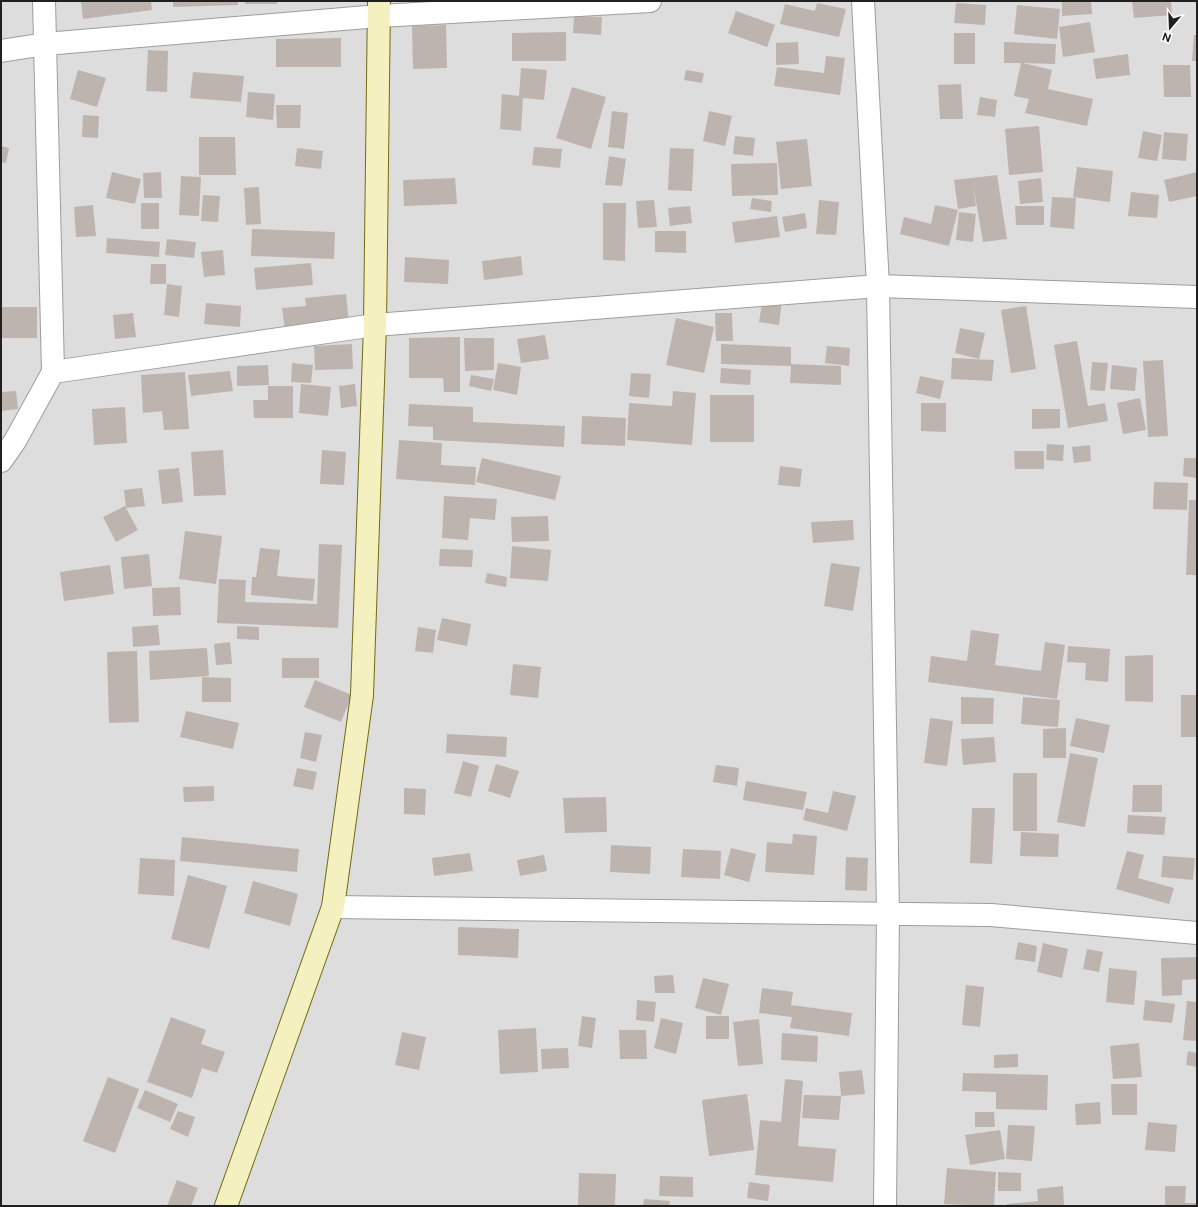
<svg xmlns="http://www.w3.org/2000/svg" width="1198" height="1207" font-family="'Public Sans',sans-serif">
<rect width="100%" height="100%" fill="#efebe7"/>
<!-- residential -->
<path fill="#dedddd" d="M1,1H1197V1206H1Z"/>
<!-- building -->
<path fill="#bdb4b0" d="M81,1H151L152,10L83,19Z
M173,1H238V5L173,7Z
M245,1H277V4H245Z
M1062,1H1091L1092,14L1062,16Z
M1132,1H1171L1172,15L1134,18Z
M817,3L846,9L839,37L780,24L785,4L815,11Z
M956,3L986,5L985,25L954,23Z
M1017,5L1060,9L1057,39L1014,34Z
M736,11L775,25L767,47L728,33Z
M574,16L602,17L601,35L573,33Z
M1090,22L1095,52L1063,57L1059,27Z
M446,25L447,68L413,69L412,26Z
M566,32V61H512V33Z
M954,33H975V64H954Z
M1194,35H1197V61H1192Z
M341,38V67H276V39Z
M798,42L799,64L776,65V43Z
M1004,42L1056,44L1055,64L1023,63L1052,70L1048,89L1093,99L1087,126L1025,113L1029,99L1014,96L1021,63H1004Z
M148,50L168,51L167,92L146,91Z
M1128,54L1130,75L1096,79L1093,59Z
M826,56L845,58L840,95L774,86L777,67L824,73Z
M1163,65H1190L1191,97H1164Z
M521,68L547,70L544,100L523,98L521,131L500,129L502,94L519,96Z
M78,70L106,78L97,107L70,99Z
M686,70L704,73L702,83L684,80Z
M193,72L244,76L241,102L190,98Z
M961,84L963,119H940L938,85Z
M572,87L606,97L591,149L556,138Z
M248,92L275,94L273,120L246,117Z
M980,97L997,100L995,117L977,115Z
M276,105H301L300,128H277Z
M612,111L628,113L624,149L608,147Z
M709,111L732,116L725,146L703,141Z
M83,115L99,116L98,138L82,137Z
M1039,126L1043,172L1009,175L1005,129Z
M1143,131L1162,135L1157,161L1138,158Z
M1164,132L1188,134L1186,161L1162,159Z
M735,136L755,138L753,156L733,154Z
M199,137H235L236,175H199Z
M807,139L812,186L781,189L776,142Z
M1,146L9,148L6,163L1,162Z
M534,147L562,149L560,168L532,165Z
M297,148L323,151L321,169L295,166Z
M670,148L694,149L692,191L668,190Z
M609,156L626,159L622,186L605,185Z
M777,163L778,195L732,196L731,164Z
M1077,167L1113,171L1110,202L1073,197Z
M112,172L141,179L135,204L106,198Z
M161,172L162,198H144L143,173Z
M1197,172V196L1169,202L1164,180Z
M997,175L1007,239L983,242L973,184L976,206L958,209L954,180Z
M181,176L201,177L199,216L179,215Z
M455,178L457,204L404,206L403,180Z
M1041,178L1043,202L1020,204L1018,181Z
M259,187L261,224L246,225L244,188Z
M1131,192L1159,195L1157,218L1128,216Z
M203,195L220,196L218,222L201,221Z
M1052,197L1076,198L1074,229L1050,227Z
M752,198L772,201L771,212L750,209Z
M654,200L657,227L638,228L636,201Z
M819,200L839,202L836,235L816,234Z
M141,203H159V229H141Z
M603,203H626L625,261L603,260Z
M93,205L96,236L76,237L74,207Z
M935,205L958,210L949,246L900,234L904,217L931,224Z
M690,206L692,223L670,226L668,208Z
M1015,206H1044V225H1016Z
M959,212L976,214L973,242L956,240Z
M805,213L807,228L785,232L782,217Z
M777,216L780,237L735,243L732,222Z
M252,229L335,232L334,259L251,256Z
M655,231H686V253L655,252Z
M107,238L160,242L159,257L106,253Z
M167,239L196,242L194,258L165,255Z
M223,250L225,275L204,277L201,252Z
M521,256L523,275L484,280L482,261Z
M405,257L449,260L448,284L404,282Z
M311,263L313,285L256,290L254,268Z
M151,264H166V284H150Z
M167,284L182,286L179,317L164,315Z
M346,294L349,323L285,330L282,308L306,306L305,298Z
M763,298L782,301L779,325L759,322Z
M206,303L241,306L240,327L204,324Z
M1026,306L1036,369L1011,373L1001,310Z
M1,307H37V338H1Z
M133,313L136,337L115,339L113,315Z
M715,313H732L733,341H716Z
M676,318L714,327L704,373L666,365Z
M960,328L985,333L979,359L955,353Z
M545,335L549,359L521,363L517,339Z
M460,337V392H444L443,378H409V338Z
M464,338H494V370L465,371Z
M1077,341L1088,406L1105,403L1108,421L1068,428L1054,345Z
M352,344L353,369L315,370L314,346Z
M721,344L791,347V364L841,366V385L790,383L791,366L721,364Z
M827,346L850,348L849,366L825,363Z
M952,358L994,360L992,381L951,379Z
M1163,360L1168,436L1148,437L1143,361Z
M1092,362L1108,363L1105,391L1090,390Z
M292,363L313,365L311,383L291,382Z
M498,363L521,367L517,395L493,390Z
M268,365L269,385L237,386V366Z
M1112,365L1137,368L1135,391L1110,389Z
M721,368L751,370L750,385L720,383Z
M230,371L233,391L191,396L188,375Z
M185,372L189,429L164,430L162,411L143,413L141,375Z
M631,373L651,374L649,398L629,396Z
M471,375L494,379L491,391L469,386Z
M920,376L944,381L940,399L916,393Z
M301,384L331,387L328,416L299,413Z
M355,384L357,406L341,408L339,386Z
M268,386H293V418H254L253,400H268Z
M16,391L18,409L1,411V392Z
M673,391L696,393L692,445L627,440L629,403L672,406Z
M710,395H754V442H710Z
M1140,398L1146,430L1123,434L1117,403Z
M921,403H946V432L921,431Z
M409,404L473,407V422L565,426L564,447L433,440V427L408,426Z
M125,407L127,443L94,445L92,409Z
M1032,409H1060V428L1032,429Z
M582,416L626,418L625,446L581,444Z
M399,440L442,443L441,465L476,467L475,485L396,479Z
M1047,444L1064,445L1063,461L1046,460Z
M1090,445L1091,461L1074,463L1072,447Z
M223,450L226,495L194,496L191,452Z
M322,450L346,452L344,485L320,484Z
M1014,451H1044V469H1015Z
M482,458L561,476L555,500L476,482Z
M1184,458H1197V478L1183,476Z
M780,466L802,469L800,487L778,485Z
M179,468L183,502L162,504L158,470Z
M1154,482L1188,483L1187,510L1153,509Z
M142,488L145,506L126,508L138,530L116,542L103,517L125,506L126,508L124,490Z
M444,496L497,499L495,520L470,518L468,540L442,538Z
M1189,500H1197V575H1186Z
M548,516L549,541L512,542L511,517Z
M853,520L854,540L813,543L811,522Z
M185,531L222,536L216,584L179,579Z
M319,544L342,545L338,628L217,623L219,579L246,580L245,602L317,604Z
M512,546L551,550L548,581L510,578Z
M260,548L280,550L277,576L315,579L313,601L251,595L252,577H256Z
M440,549L473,550L472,567L439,566Z
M149,554L152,586L124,589L121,557Z
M831,563L860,567L853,611L824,606Z
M110,565L114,594L64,601L60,572Z
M487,573L507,577L506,587L485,583Z
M180,587L181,615L153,616L152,588Z
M442,618L471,624L467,646L437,640Z
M158,625L160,645L133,647L132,627Z
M237,626L259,627V640L237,639Z
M418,627L436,630L433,653L415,651Z
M971,630L999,634L995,665L1041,671L1045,642L1065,645L1057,699L928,682L931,656L967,661Z
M230,642L232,664L216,665L214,644Z
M1068,646L1110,649L1108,682L1085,680L1086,663L1067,662Z
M207,648L209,676L150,680L149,651Z
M137,651L139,722L109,723L107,652Z
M1153,655V702L1125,701V656Z
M282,658H319V678H282Z
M513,664L541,667L538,698L510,695Z
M202,677L231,678V702H202Z
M315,680L352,695L341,722L304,707Z
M1181,695H1197V737H1181Z
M961,697L994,698L993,724H961Z
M1023,697L1060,700L1058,727L1021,724Z
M186,711L239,723L233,749L180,737Z
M930,718L953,721L947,766L924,763Z
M1076,718L1110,725L1104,753L1070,746Z
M1066,728V758H1043V729Z
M305,732L322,735L316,762L300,758Z
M447,734L507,737L506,757L446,753Z
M994,737L996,762L963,765L961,739Z
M1070,753L1098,758L1085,827L1057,822Z
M463,761L479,766L471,797L454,793Z
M496,764L519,771L510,798L488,791Z
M716,765L739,768L737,786L713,782Z
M297,768L317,772L313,790L293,786Z
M1013,773H1037V831H1013Z
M746,781L807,792L803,810L743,800Z
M1133,785H1162V812H1132Z
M214,786V801L184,802L183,787Z
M404,788L426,789L425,815L404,814Z
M833,791L856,796L847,831L803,820L806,808L828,813Z
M606,797L607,832L565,833L563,798Z
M972,808H995L992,864L970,863Z
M1128,815L1166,817L1164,835L1127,833Z
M1021,832L1059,834L1058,857L1020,856Z
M793,834L817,836L814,875L765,872L767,842L792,844Z
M182,837L299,849L297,872L180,861Z
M611,845L651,847L650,874L610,872Z
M731,848L756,854L749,882L724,875Z
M683,849L721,851L720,879L681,877Z
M1127,851L1144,855L1138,878L1174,888L1169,904L1116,889Z
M470,853L473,871L434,876L432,858Z
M544,855L547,871L520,876L517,860Z
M1163,856L1195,858L1193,880L1161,877Z
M846,857L868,858L867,891L845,890Z
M140,858L175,860L174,896L138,894Z
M188,875L227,886L209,949L171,939Z
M253,881L298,894L290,926L244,913Z
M458,927L519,929L518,958L458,955Z
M1018,942L1037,946L1035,962L1015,959Z
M1043,943L1068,949L1062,978L1037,972Z
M1087,949L1103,952L1099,972L1083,969Z
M1197,957V979L1182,980V995L1162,996L1161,958Z
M1109,968L1137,971L1134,1005L1106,1002Z
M673,975L675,993H655L654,976Z
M703,978L729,984L721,1015L695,1008Z
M966,985L984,987L980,1027L962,1025Z
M762,988L793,992L791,1005L852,1013L849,1036L790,1028L792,1017L759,1013Z
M637,1000L656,1002L654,1022L636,1020Z
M1145,1000L1175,1004L1172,1023L1143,1020Z
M1187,1001L1197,1002V1041L1183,1040Z
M582,1016L596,1018L592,1048L578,1046Z
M706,1016H729V1039H706Z
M171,1017L206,1030L201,1044L225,1052L217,1073L202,1068L192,1098L147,1082Z
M661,1018L683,1023L676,1054L654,1048Z
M759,1019L763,1064L738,1066L733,1022Z
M536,1028L538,1072L500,1074L498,1030Z
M619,1030H646L647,1059H620Z
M402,1032L426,1037L419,1070L395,1065Z
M782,1033L818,1036L817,1062L781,1060Z
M1139,1043L1142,1077L1113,1079L1110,1046Z
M568,1048L569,1068L542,1069L541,1049Z
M1188,1051L1197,1053V1067L1186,1065Z
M1018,1054V1067L994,1068V1055Z
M862,1070L865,1094L841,1096L839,1072Z
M963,1073L1048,1075L1047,1110L996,1109V1092L962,1091Z
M108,1077L139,1089L115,1153L83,1141Z
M785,1079L803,1081L798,1146L836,1149L833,1182L755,1175L760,1120L781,1122Z
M1111,1084H1137V1115H1112Z
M145,1090L178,1104L170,1122L137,1108Z
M747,1094L754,1150L709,1156L702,1100Z
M804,1095L841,1096L839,1120L802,1118Z
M1100,1102L1101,1124L1076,1125L1075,1104Z
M178,1111L195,1117L188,1137L170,1129Z
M975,1112H994L995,1127H975Z
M1148,1122L1177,1125L1175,1152L1145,1150Z
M1008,1125L1035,1126L1032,1161L1006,1159Z
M1000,1130L1005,1159L970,1165L965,1135Z
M947,1168L996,1172L994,1206L944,1204Z
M998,1172L1021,1173V1191H998Z
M579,1173L616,1174L615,1206H578Z
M660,1176L693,1177V1197L659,1196Z
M177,1180L198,1188L191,1206H167Z
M749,1182L770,1185L768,1201L747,1198Z
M1063,1186L1064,1206H1007V1204L1038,1201L1037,1189Z
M1165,1186H1186L1185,1203H1197V1206H1165Z
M644,1199L670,1201L669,1206H643Z"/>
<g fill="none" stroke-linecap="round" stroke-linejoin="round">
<defs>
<path id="street" d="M863,1L878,286L888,914L885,1206
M1,51L45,44L379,16L650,1
M53,372L375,325L878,286L1197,297
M1,461L15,441L53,372L44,1
M333,907L991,915L1197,933"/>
<path id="secondary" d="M226,1206L333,907L362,695L375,325L379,1"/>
</defs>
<!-- street casing -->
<use href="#street" stroke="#9d9d9d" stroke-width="24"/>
<!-- secondary casing -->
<use href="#secondary" stroke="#706d0e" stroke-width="24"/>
<!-- street -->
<use href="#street" stroke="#fff" stroke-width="22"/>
<!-- secondary -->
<use href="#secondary" stroke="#f5f0bf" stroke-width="22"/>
</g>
<!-- border -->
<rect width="1198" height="1207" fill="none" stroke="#202020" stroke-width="4"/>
<!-- north arrow -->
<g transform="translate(1170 28) rotate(199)" stroke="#ffffff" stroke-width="3" paint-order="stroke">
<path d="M0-3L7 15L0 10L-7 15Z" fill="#202020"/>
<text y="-6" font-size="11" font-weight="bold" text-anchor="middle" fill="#202020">N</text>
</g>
</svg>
